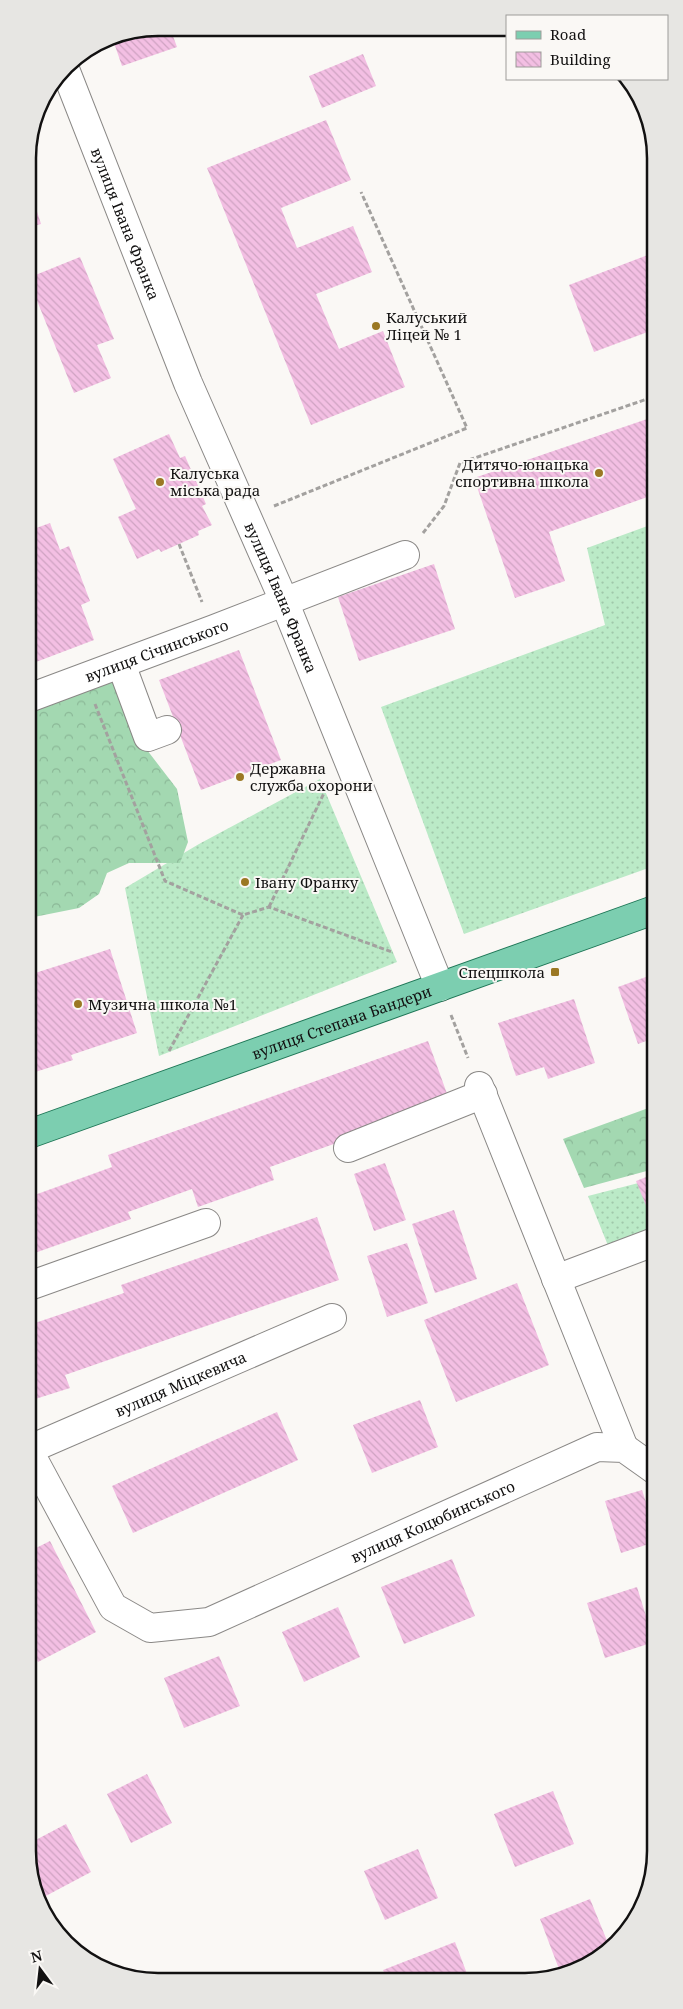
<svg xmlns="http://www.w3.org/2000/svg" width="683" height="2009" font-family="'Noto Serif',serif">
<defs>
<pattern id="grass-dots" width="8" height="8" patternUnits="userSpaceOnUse" patternTransform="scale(1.25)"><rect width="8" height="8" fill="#bbeac7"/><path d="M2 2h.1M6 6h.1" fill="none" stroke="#a0c8aa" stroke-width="1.8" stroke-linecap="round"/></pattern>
<pattern id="forest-crowns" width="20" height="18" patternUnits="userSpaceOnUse" patternTransform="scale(1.25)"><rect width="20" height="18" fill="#a3d8b1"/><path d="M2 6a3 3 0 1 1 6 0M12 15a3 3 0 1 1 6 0" fill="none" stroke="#8bb897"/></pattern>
<pattern id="building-back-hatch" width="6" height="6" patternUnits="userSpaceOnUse" patternTransform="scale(1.25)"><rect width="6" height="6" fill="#f3bfe3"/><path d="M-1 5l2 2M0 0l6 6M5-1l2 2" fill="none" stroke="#cfa3c2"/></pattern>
</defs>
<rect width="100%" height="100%" fill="#faf8f5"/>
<!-- grass -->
<path fill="url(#grass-dots)" d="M653,524L654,866L464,934L381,707L605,625L587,548Z
M320,779L397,962L159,1056L125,888L199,844Z
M654,1179V1236L611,1253L588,1196Z"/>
<!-- forest -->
<path fill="url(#forest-crowns)" d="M115,675L147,750L177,789L188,842L180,863H129L107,873L99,894L79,908L29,918V708Z
M654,1106V1169L584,1188L563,1139Z"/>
<!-- building -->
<path fill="url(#building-back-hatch)" d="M158,28H170L177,47L122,66L112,37Z
M363,54L376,86L322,108L309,76Z
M326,120L351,180L281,208L297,248L353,226L372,272L316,294L339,349L383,331L405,387L311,425L207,168Z
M28,183L41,224L28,228Z
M653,253V330L594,352L569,285Z
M80,257L114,339L97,345L111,378L74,393L28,278Z
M653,417V495L549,532L565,581L515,598L474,478Z
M169,434L180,458L185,456L206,504L202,506L212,525L198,531L199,535L161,552L159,549L137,559L118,517L136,509L113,459Z
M50,523L60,550L69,546L90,601L81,605L94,640L36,662L28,642V531Z
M434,564L455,629L359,661L338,597Z
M239,650L281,760L201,790L159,680Z
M110,949L137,1033L71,1055L73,1060L29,1074V975Z
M654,974V1038L638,1044L618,987Z
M574,999L595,1063L548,1079L544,1067L516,1076L498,1023Z
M428,1041L450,1102L270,1167L274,1180L198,1207L192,1189L128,1212L131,1219L29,1255V1197L112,1167L108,1155Z
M385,1163L406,1220L374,1231L354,1174Z
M654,1174V1211L649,1213L636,1181Z
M454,1210L477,1279L435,1293L412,1224Z
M317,1217L339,1280L65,1375L70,1388L32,1400L29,1392V1325L124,1293L121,1285Z
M407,1243L428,1303L387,1317L367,1256Z
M517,1283L549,1365L456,1402L424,1320Z
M420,1400L438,1447L372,1473L353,1425Z
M277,1412L298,1460L133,1533L112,1486Z
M642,1490L655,1530V1542L621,1553L605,1501Z
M50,1541L96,1632L38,1662L30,1647V1551Z
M452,1559L475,1616L404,1644L381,1587Z
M637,1587L654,1642L605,1658L587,1603Z
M338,1607L360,1657L304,1682L282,1632Z
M219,1656L240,1706L184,1728L164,1678Z
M147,1774L172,1823L131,1843L107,1794Z
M553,1791L574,1844L515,1867L494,1814Z
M66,1824L91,1872L42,1898L30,1876V1843Z
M418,1849L438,1898L385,1920L364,1871Z
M590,1899L610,1948L605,1951L559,1969L540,1919Z
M455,1942L469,1979H387L383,1970Z"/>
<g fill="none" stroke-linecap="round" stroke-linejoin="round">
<defs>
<g id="minor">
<path id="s1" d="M65,69L188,383L284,601L440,987"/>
<path d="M121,664L148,737L167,730"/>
<path id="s2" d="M29,698L214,629L405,555"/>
<path d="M479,1086L624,1448"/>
<path d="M348,1148L483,1094"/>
<path d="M556,1279L654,1242"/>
<path d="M29,1286L206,1223"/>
<path id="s3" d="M30,1449L332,1318"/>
<path id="s4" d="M30,1453L113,1607L150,1628L209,1622L597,1447L624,1448L655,1470"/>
</g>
<g id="major">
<path id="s5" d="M29,1134L654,910"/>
</g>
</defs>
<!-- minor casing -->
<use href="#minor" stroke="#8a8886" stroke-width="30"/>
<!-- major casing -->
<use href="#major" stroke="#1e7656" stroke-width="30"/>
<!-- path -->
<path stroke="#a3a19f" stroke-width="3" stroke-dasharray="5 2.5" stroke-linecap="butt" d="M274,506L467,428L361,192
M423,533L444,506L460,463L653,397
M179,544L202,602
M95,704L165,881L243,915L269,907L392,952
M269,907L326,789
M451,1015L468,1058
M169,1051L243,915"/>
<!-- minor -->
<use href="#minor" stroke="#fff" stroke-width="28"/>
<!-- major -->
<use href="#major" stroke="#7cceb0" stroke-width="28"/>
</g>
<!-- markers -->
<g fill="#9b7823" stroke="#faf8f5" stroke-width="2">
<circle cx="376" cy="326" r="5"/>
<circle cx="599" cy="473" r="5"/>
<circle cx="160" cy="482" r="5"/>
<circle cx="240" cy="777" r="5"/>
<circle cx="245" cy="882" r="5"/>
<rect x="550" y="967" width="10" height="10" rx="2.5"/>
<circle cx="78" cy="1004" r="5"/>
</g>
<g text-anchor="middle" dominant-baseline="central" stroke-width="4" stroke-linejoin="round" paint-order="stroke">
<!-- street labels -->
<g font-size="15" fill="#121111" stroke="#faf8f5">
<text stroke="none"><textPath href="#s1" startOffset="166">вулиця Івана Франка</textPath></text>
<text stroke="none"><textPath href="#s1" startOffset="571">вулиця Івана Франка</textPath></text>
<text stroke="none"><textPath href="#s2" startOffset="136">вулиця Січинського</textPath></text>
<text stroke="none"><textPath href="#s5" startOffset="332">вулиця Степана Бандери</textPath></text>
<text stroke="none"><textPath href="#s3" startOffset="164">вулиця Міцкевича</textPath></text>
<text stroke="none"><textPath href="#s4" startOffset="522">вулиця Коцюбинського</textPath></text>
</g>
<!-- poi labels -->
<g font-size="15" fill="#121111" stroke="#faf8f5" text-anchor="start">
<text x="386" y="317">Калуський<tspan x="386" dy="17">Ліцей № 1</tspan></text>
<text x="589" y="464" text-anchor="end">Дитячо-юнацька<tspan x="589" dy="17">спортивна школа</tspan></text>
<text x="170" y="473">Калуська<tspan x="170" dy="17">міська рада</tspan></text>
<text x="250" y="768">Державна<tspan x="250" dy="17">служба охорони</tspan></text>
<text x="255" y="882">Івану Франку</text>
<text x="545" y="972" text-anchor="end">Спецшкола</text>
<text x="88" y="1004">Музична школа №1</text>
</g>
</g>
<!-- crop -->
<path d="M0 0H683V2009H0ZM158 36H525A122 122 0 0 1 647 158V1851A122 122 0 0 1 525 1973H158A122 122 0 0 1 36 1851V158A122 122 0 0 1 158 36Z" fill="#e7e6e3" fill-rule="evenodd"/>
<path fill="none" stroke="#121111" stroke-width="2.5" d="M158 36H525A122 122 0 0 1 647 158V1851A122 122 0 0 1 525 1973H158A122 122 0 0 1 36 1851V158A122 122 0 0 1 158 36Z"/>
<!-- legend -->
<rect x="506" y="15" width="162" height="65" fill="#faf8f5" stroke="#9d9c9a"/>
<rect x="516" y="31" width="25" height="8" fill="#7cceb0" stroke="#9d9c9a"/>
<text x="550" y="40" font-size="15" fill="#121111">Road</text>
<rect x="516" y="52" width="25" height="15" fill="url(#building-back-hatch)" stroke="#9d9c9a"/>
<text x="550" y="65" font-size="15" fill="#121111">Building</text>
<!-- north arrow -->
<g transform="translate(40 1969) rotate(345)" stroke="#faf8f5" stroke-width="4" paint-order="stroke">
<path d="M0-4L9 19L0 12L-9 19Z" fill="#121111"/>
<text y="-8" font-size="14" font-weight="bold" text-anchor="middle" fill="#121111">N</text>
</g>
</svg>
